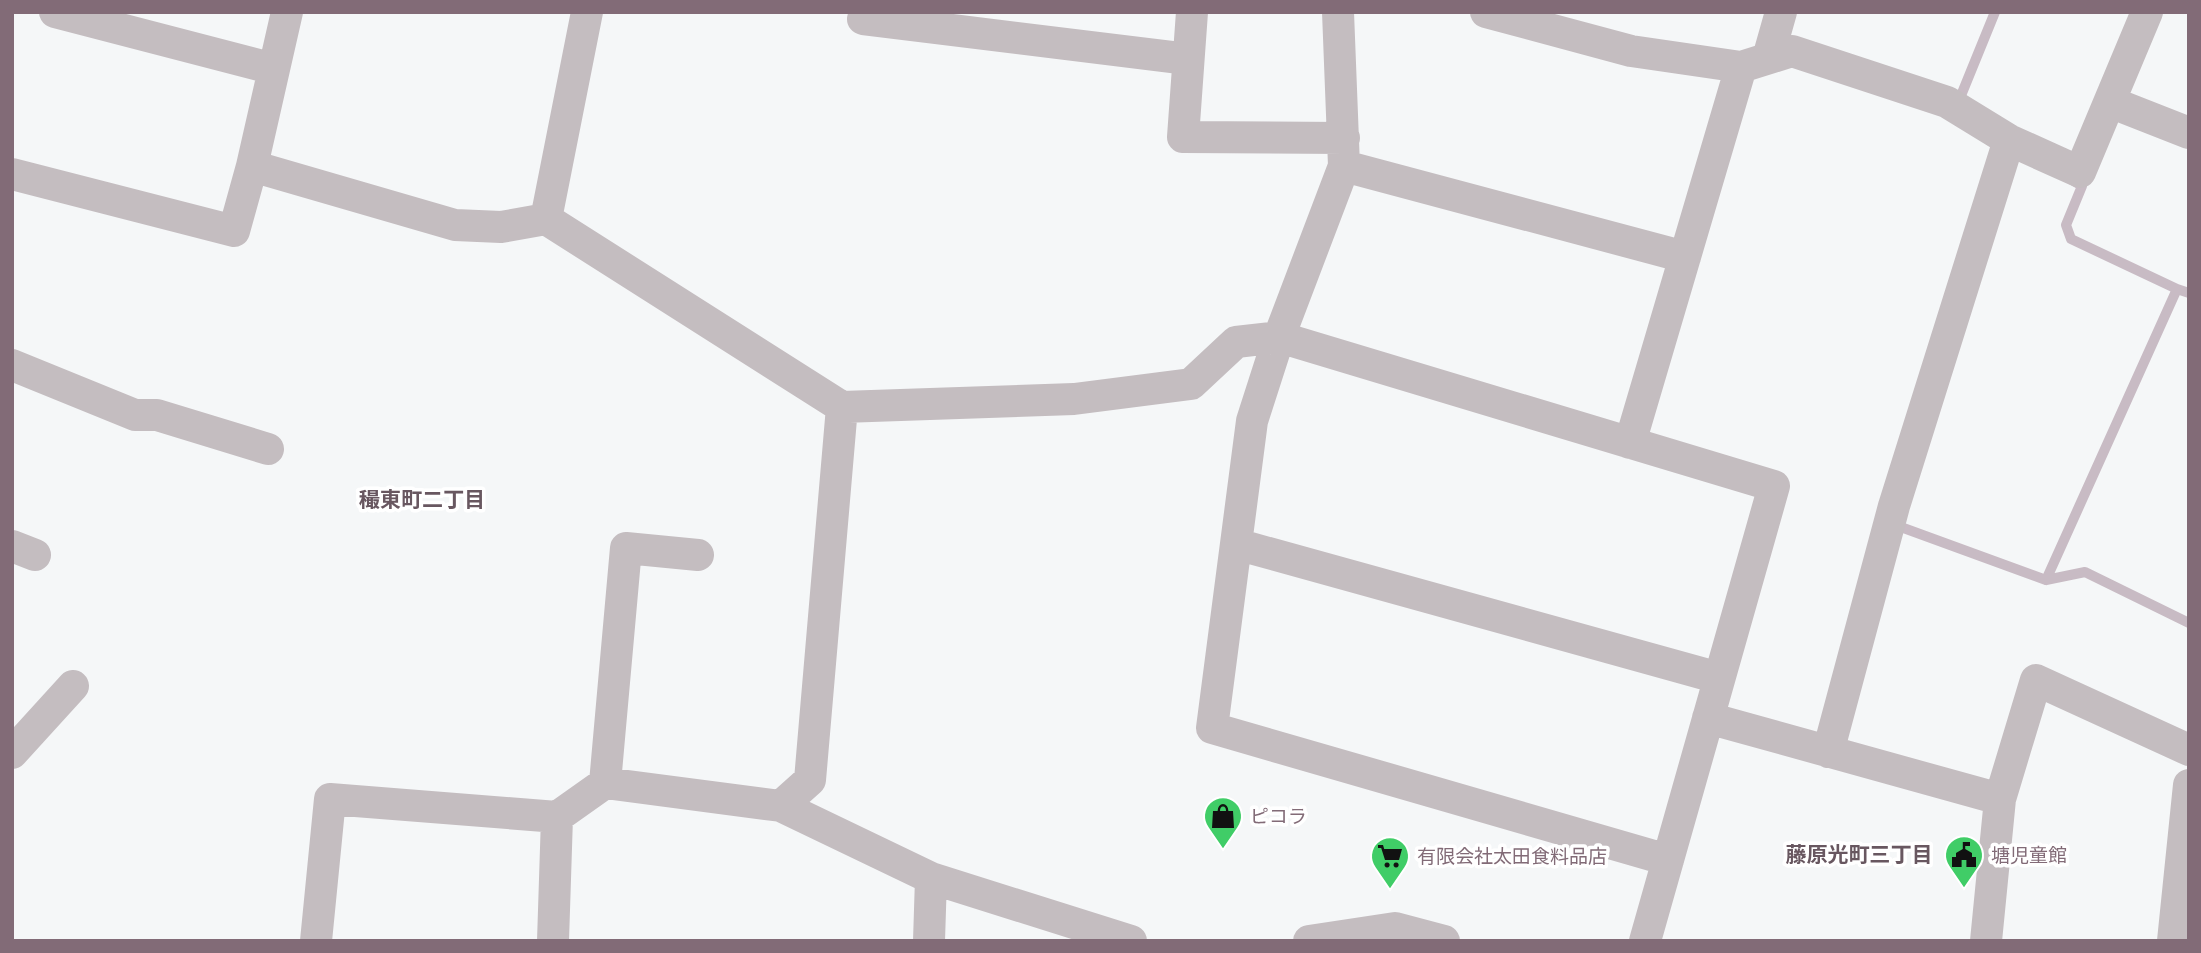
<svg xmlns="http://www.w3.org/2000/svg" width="2201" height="953" font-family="Arial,'Noto Sans JP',sans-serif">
<rect width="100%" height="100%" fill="#f5f7f8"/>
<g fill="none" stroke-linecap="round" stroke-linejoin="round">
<!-- stream -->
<path stroke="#c8bbc4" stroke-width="10" d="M1960,98L1995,12
M2072,180L2082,186L2066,225L2071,239L2177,289
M1898,526L2046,580L2177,289L2189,293
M2046,580L2085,572L2189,623"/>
<!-- minor -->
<path stroke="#c4bdc0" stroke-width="32" d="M55,12L274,69
M1192,12L1183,137L1344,138
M1338,12L1344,166L1279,337L1252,421L1212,728L1668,860
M1486,12L1631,51L1741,67L1792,51L1947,102L2009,140L2080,172L2147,12
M863,19L1188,59
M1768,58L1781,12
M2110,102L2189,133
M252,166L455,225L501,227L546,219L842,407L1074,399L1191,384L1236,342L1279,337L1774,486L1645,941
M1344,166L1685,257
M12,174L234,231L252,166L287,12
M546,219L587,12
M12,365L135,415H157L268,449
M1630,443L1741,67
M1236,544L1719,678
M12,546L35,555
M1708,718L2000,799
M1828,752L1894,506L2009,140
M12,753L73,686
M605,783L626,548L698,555
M781,806L810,780L842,407
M316,941L330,799L557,817
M553,941L557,817L605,783L781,806L931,878L1131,941
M929,941L931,878
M1309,941L1395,928L1444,941
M1986,941L2000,799L2036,680L2189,750
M2173,941L2189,785"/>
</g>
<!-- icons -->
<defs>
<symbol id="shop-pin" viewBox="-11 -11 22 30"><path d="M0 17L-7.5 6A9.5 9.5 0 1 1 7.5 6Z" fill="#40cd67" stroke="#fff"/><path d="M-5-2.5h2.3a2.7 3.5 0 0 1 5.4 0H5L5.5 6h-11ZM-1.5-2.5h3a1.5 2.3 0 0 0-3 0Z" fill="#111"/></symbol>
<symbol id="civic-pin" viewBox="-11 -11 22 30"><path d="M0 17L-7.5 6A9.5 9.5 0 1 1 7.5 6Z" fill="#40cd67" stroke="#fff"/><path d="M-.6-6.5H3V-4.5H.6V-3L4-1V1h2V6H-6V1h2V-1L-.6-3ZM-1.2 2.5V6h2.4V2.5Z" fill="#111"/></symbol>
<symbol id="supermarket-pin" viewBox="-11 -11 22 30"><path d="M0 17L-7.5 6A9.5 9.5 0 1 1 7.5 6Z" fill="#40cd67" stroke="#fff"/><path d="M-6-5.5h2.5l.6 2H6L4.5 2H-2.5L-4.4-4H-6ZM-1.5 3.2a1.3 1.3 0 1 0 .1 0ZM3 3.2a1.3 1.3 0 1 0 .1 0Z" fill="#111"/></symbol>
</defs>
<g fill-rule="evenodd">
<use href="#shop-pin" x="1201" y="794" width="44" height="60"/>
<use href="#civic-pin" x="1942" y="833" width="44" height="60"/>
<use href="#supermarket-pin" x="1368" y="834" width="44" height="60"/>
</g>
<g text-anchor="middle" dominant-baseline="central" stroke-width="7" stroke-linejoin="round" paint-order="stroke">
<!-- poi labels -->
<g font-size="19" fill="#826b77" stroke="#fff" text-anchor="start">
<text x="1250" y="816">ピコラ</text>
<text x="1991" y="855">塘児童館</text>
<text x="1417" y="856">有限会社太田食料品店</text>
</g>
<!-- neighbourhood labels -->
<g font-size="21" font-weight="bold" fill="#685760" stroke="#fff">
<text x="422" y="499">穝東町二丁目</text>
<text x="1859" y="854">藤原光町三丁目</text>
</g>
</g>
<!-- border -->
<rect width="2201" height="953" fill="none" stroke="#826b77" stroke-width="28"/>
</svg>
